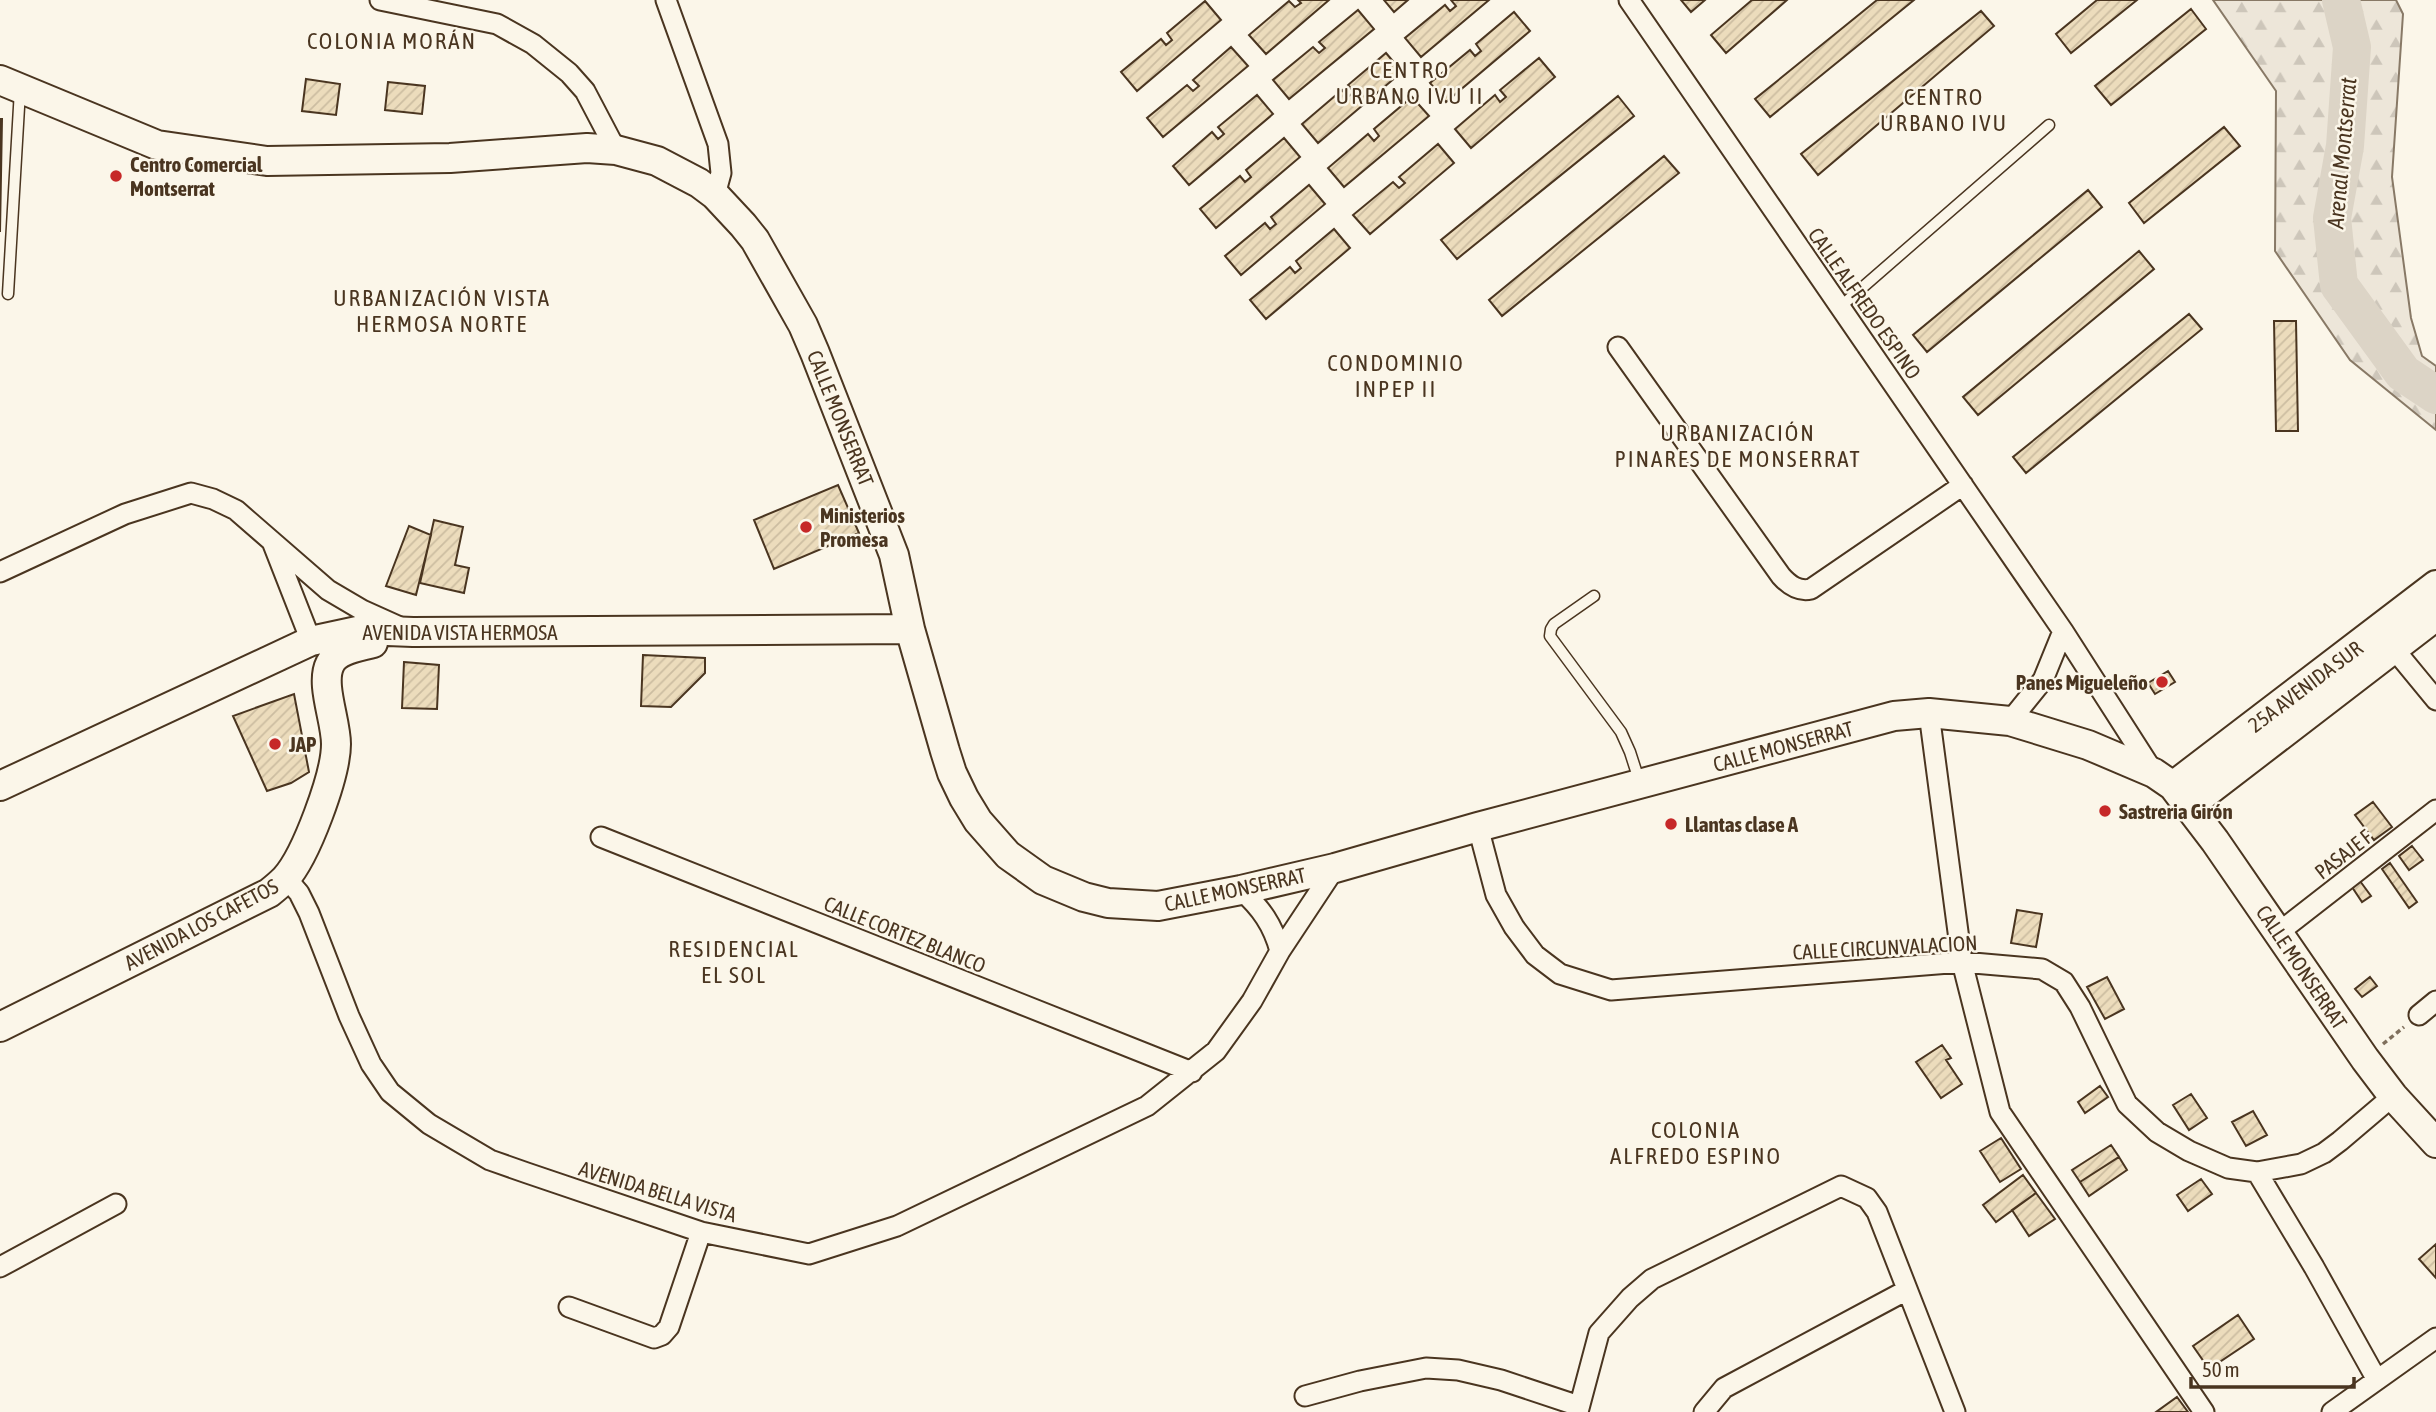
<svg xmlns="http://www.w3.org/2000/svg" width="2436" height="1412" font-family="'Asap Condensed',sans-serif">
<defs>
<pattern id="forest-firs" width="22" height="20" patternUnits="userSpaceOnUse" patternTransform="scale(1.75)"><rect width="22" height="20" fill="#ede6d9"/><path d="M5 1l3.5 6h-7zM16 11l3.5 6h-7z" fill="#cdc6ba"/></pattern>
<pattern id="building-hatch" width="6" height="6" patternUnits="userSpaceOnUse" patternTransform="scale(1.75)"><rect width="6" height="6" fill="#ecdcbc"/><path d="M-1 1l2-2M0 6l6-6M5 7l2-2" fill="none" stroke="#ccbda1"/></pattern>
</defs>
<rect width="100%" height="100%" fill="#fbf6e9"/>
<!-- forest -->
<path fill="url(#forest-firs)" stroke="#887966" stroke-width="2" d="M2213,0H2396L2403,14L2392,177L2411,318L2422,356L2436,366V430L2350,360L2275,251L2276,91Z"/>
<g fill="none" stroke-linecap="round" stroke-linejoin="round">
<!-- river -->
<path stroke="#dcd4c6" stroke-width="38" d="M2341,0L2352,47L2345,146L2332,218L2339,285L2403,373L2436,395"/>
</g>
<!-- building -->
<path fill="url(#building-hatch)" stroke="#4a3520" stroke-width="2" d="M1298,0H1329L1266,54L1249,35L1289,1L1295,7L1301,3Z
M1384,0H1408L1394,12Z
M1451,0H1489L1421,57L1405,38L1445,5L1450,11L1456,6Z
M1681,0H1705L1691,12Z
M1752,0H1787L1726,53L1711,35Z
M1877,0H1914L1770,117L1755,99Z
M2097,0H2137L2071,53L2056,34Z
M1205,1L1221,20L1137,91L1121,72L1161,39L1166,45L1172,40L1167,33Z
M2191,9L2206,29L2111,105L2095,86Z
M1358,10L1374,29L1289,99L1273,80L1313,47L1319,53L1325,48L1319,42Z
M1981,11L1994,26L1818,175L1801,154Z
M1514,12L1530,31L1446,102L1430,83L1470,50L1475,56L1481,51L1476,44Z
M1231,47L1248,66L1163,137L1147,118L1187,85L1193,91L1199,86L1193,80Z
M1386,53L1402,72L1318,143L1302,124L1342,90L1348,97L1354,92L1348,85Z
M1539,58L1555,77L1471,148L1455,129L1495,95L1500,102L1506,97L1500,90Z
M306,79L340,84L336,115L302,111Z
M388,82L425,86L422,114L385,110Z
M1257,95L1273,114L1189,185L1173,166L1212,132L1218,139L1224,134L1218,127Z
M1618,96L1634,116L1457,259L1441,240Z
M1412,97L1429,116L1344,187L1328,168L1368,134L1374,141L1379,136L1374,129Z
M0,119H2L0,232Z
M2224,127L2240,146L2144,223L2129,203Z
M1284,138L1300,157L1216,228L1200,209L1240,176L1245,182L1251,177L1246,170Z
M1438,144L1454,163L1370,234L1353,215L1393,182L1399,188L1405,183L1399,177Z
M1664,156L1679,173L1502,316L1489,300Z
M1309,185L1325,204L1241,275L1225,256L1265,223L1270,229L1276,224L1271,217Z
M2088,190L2102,207L1927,352L1913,335Z
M1334,229L1350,248L1266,319L1250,300L1290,267L1295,273L1301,268L1296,261Z
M2139,251L2154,269L1978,415L1963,397Z
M2189,314L2202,329L2026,473L2013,457Z
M2274,321H2296L2298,431H2276Z
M838,485L859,533L774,569L754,520Z
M434,520L463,527L455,565L469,568L464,593L420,583Z
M409,526L431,535L416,595L386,586Z
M643,655L705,658V673L671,707L641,706Z
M404,662L439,665L437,709L402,708Z
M2168,671L2175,682L2155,694L2148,683Z
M294,694L309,772L291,783L267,791L233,716Z
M2373,802L2392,827L2374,840L2355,815Z
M2412,846L2423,860L2409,870L2399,856Z
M2390,863L2417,902L2409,908L2382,869Z
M2360,881L2371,896L2362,902L2352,887Z
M2017,910L2042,914L2036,947L2011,943Z
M2107,977L2124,1009L2105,1019L2087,987Z
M2370,977L2377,986L2362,997L2355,989Z
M1942,1045L1951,1058L1946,1060L1962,1084L1941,1098L1916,1062Z
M2100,1086L2108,1097L2085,1113L2078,1102Z
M2191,1094L2207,1118L2189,1130L2173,1105Z
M2253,1111L2267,1135L2246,1146L2232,1122Z
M2001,1138L2021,1169L2000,1182L1980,1151Z
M2111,1145L2119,1157L2080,1182L2072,1170Z
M2119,1157L2127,1170L2089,1196L2080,1182Z
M2023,1175L2036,1193L1996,1222L1983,1205Z
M2201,1179L2212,1194L2188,1211L2177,1195Z
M2036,1193L2055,1219L2029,1236L2012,1210Z
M2436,1244V1278L2419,1259Z
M2238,1315L2254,1339L2209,1369L2193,1346Z
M2177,1397L2188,1412H2156Z"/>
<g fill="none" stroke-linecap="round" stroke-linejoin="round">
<defs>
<path id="lane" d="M8,294L20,90
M1840,307L2049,125
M1594,596L1554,624L1551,629L1550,636L1621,732L1630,752L1639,780"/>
<path id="street" d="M380,0L497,24L533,44L569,73L585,91L616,150
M666,0L718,144L721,173L715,195
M1629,0L2063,631L2154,773
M1618,347L1781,576C1789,585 1798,592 1811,589L1963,485
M273,544L311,641
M0,572L125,514L191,493L213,499L236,510L328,590L362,610L402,628
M2394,649L2436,700
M1929,713L1962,962L2000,1112L2204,1412
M2010,721L2043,680L2063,631
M1478,827L1496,895L1514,927L1535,955L1560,974L1611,990L1962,962L2042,969L2064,982L2080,1007L2127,1104L2157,1132L2189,1151L2228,1168L2257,1172L2301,1164L2324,1153L2340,1141L2393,1096
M601,837L1192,1072
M286,878L299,893L309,913L349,1016L371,1064L390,1092L429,1124L490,1160L527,1173L701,1232L809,1254L897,1226L1147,1106L1216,1051L1252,1001L1280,951L1335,868
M1241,890C1261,908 1273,925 1280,951
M2278,933L2436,810
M2419,1015L2436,1001
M2257,1172L2314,1267L2377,1380
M0,1267L116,1204
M569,1307L654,1338L662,1335L669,1327L701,1232
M1305,1396L1360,1381L1426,1368L1458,1370L1501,1380L1579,1406
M1578,1412L1599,1333L1630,1298L1652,1279L1841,1186L1867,1198L1877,1212L1955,1412
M1704,1412L1724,1388L1907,1290
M2332,1412L2436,1338"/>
<path id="secondary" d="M0,80L157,145L267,161L450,158L587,148L616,150L657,161L699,183L715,195L743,225L755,240L803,325L815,353L894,555L910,629L945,751L952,773L964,798L978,821L1008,855L1043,880L1084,897L1108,903L1158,906L1241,890L1335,868L1478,827L1894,716L1929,713L2010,721L2088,745L2154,773L2173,786L2215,841L2365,1059L2393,1096L2436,1143
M0,786L311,641L362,630L413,632L910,629
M2173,786L2436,585
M2190,805L2436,616
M0,1027L269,893C274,889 280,884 285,879C306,856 336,775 336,744C336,720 320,684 330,664C337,649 359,647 373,643"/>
</defs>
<!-- lane casing -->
<use href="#lane" stroke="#4a3520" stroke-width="13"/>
<!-- street casing -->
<use href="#street" stroke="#4a3520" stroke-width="23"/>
<!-- secondary casing -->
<use href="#secondary" stroke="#4a3520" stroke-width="32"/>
<!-- path -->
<path stroke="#7f6f5c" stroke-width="3.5" stroke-dasharray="5 3.5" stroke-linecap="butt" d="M2383,1044L2404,1027"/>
<!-- lane -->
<use href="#lane" stroke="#fbf6e9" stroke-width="10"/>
<!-- street -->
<use href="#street" stroke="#fbf6e9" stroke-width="19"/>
<!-- secondary -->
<use href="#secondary" stroke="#fbf6e9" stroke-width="28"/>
</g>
<!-- markers -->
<g fill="#c62828" stroke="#fbf6e9" stroke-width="2.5">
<circle cx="116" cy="176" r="7"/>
<circle cx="806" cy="527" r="7"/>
<circle cx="2162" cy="682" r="7"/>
<circle cx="275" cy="744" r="7"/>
<circle cx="2105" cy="811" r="7"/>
<circle cx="1671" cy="824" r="7"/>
</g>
<g text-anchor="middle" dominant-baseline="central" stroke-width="5" stroke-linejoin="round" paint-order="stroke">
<!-- poi labels -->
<g font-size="21" font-weight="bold" fill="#4a3520" stroke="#fbf6e9" text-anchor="start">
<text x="130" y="164">Centro Comercial<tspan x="130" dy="24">Montserrat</tspan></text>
<text x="820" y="515">Ministerios<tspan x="820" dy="24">Promesa</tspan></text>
<text x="2148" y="682" text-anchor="end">Panes Migueleño</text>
<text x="289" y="744">JAP</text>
<text x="2119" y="811">Sastreria Girón</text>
<text x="1685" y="824">Llantas clase A</text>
</g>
<!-- street labels -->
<g font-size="21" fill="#4a3520" stroke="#fbf6e9">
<text transform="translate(1865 303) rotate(55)">CALLE ALFREDO ESPINO</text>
<text transform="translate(841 418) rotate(68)">CALLE MONSERRAT</text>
<text x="460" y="632">AVENIDA VISTA HERMOSA</text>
<text transform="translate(2305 686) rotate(-37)">25A AVENIDA SUR</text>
<text transform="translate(1783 746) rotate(-15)">CALLE MONSERRAT</text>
<text transform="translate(2343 854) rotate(-38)">PASAJE F</text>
<text transform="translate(1235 889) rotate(-12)">CALLE MONSERRAT</text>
<text transform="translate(201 924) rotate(-28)">AVENIDA LOS CAFETOS</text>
<text transform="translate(905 934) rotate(22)">CALLE CORTEZ BLANCO</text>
<text transform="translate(1885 947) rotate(-3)">CALLE CIRCUNVALACION</text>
<text transform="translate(2302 967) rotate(56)">CALLE MONSERRAT</text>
<text transform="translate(658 1191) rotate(17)">AVENIDA BELLA VISTA</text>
</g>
<!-- neighbourhood labels -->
<g font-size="23" letter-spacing="2" fill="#4a3520" stroke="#fbf6e9">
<text x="392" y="41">COLONIA MORÁN</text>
<text x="1410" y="70">CENTRO<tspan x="1410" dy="26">URBANO IVU II</tspan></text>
<text x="1944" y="97">CENTRO<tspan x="1944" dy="26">URBANO IVU</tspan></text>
<text x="442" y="298">URBANIZACIÓN VISTA<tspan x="442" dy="26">HERMOSA NORTE</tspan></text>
<text x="1396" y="363">CONDOMINIO<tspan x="1396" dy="26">INPEP II</tspan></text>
<text x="1738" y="433">URBANIZACIÓN<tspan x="1738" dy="26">PINARES DE MONSERRAT</tspan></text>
<text x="734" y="949">RESIDENCIAL<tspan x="734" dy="26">EL SOL</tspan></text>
<text x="1696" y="1130">COLONIA<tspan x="1696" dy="26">ALFREDO ESPINO</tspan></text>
</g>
<!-- water labels -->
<g font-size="23" font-style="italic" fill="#4a3520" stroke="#fbf6e9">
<text transform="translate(2342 153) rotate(-85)">Arenal Montserrat</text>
</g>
</g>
<!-- scale -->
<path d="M2191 1377v10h163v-10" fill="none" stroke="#4a3520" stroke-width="3.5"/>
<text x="2202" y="1377" font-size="21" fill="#4a3520" stroke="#fbf6e9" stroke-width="5" paint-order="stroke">50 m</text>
</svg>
